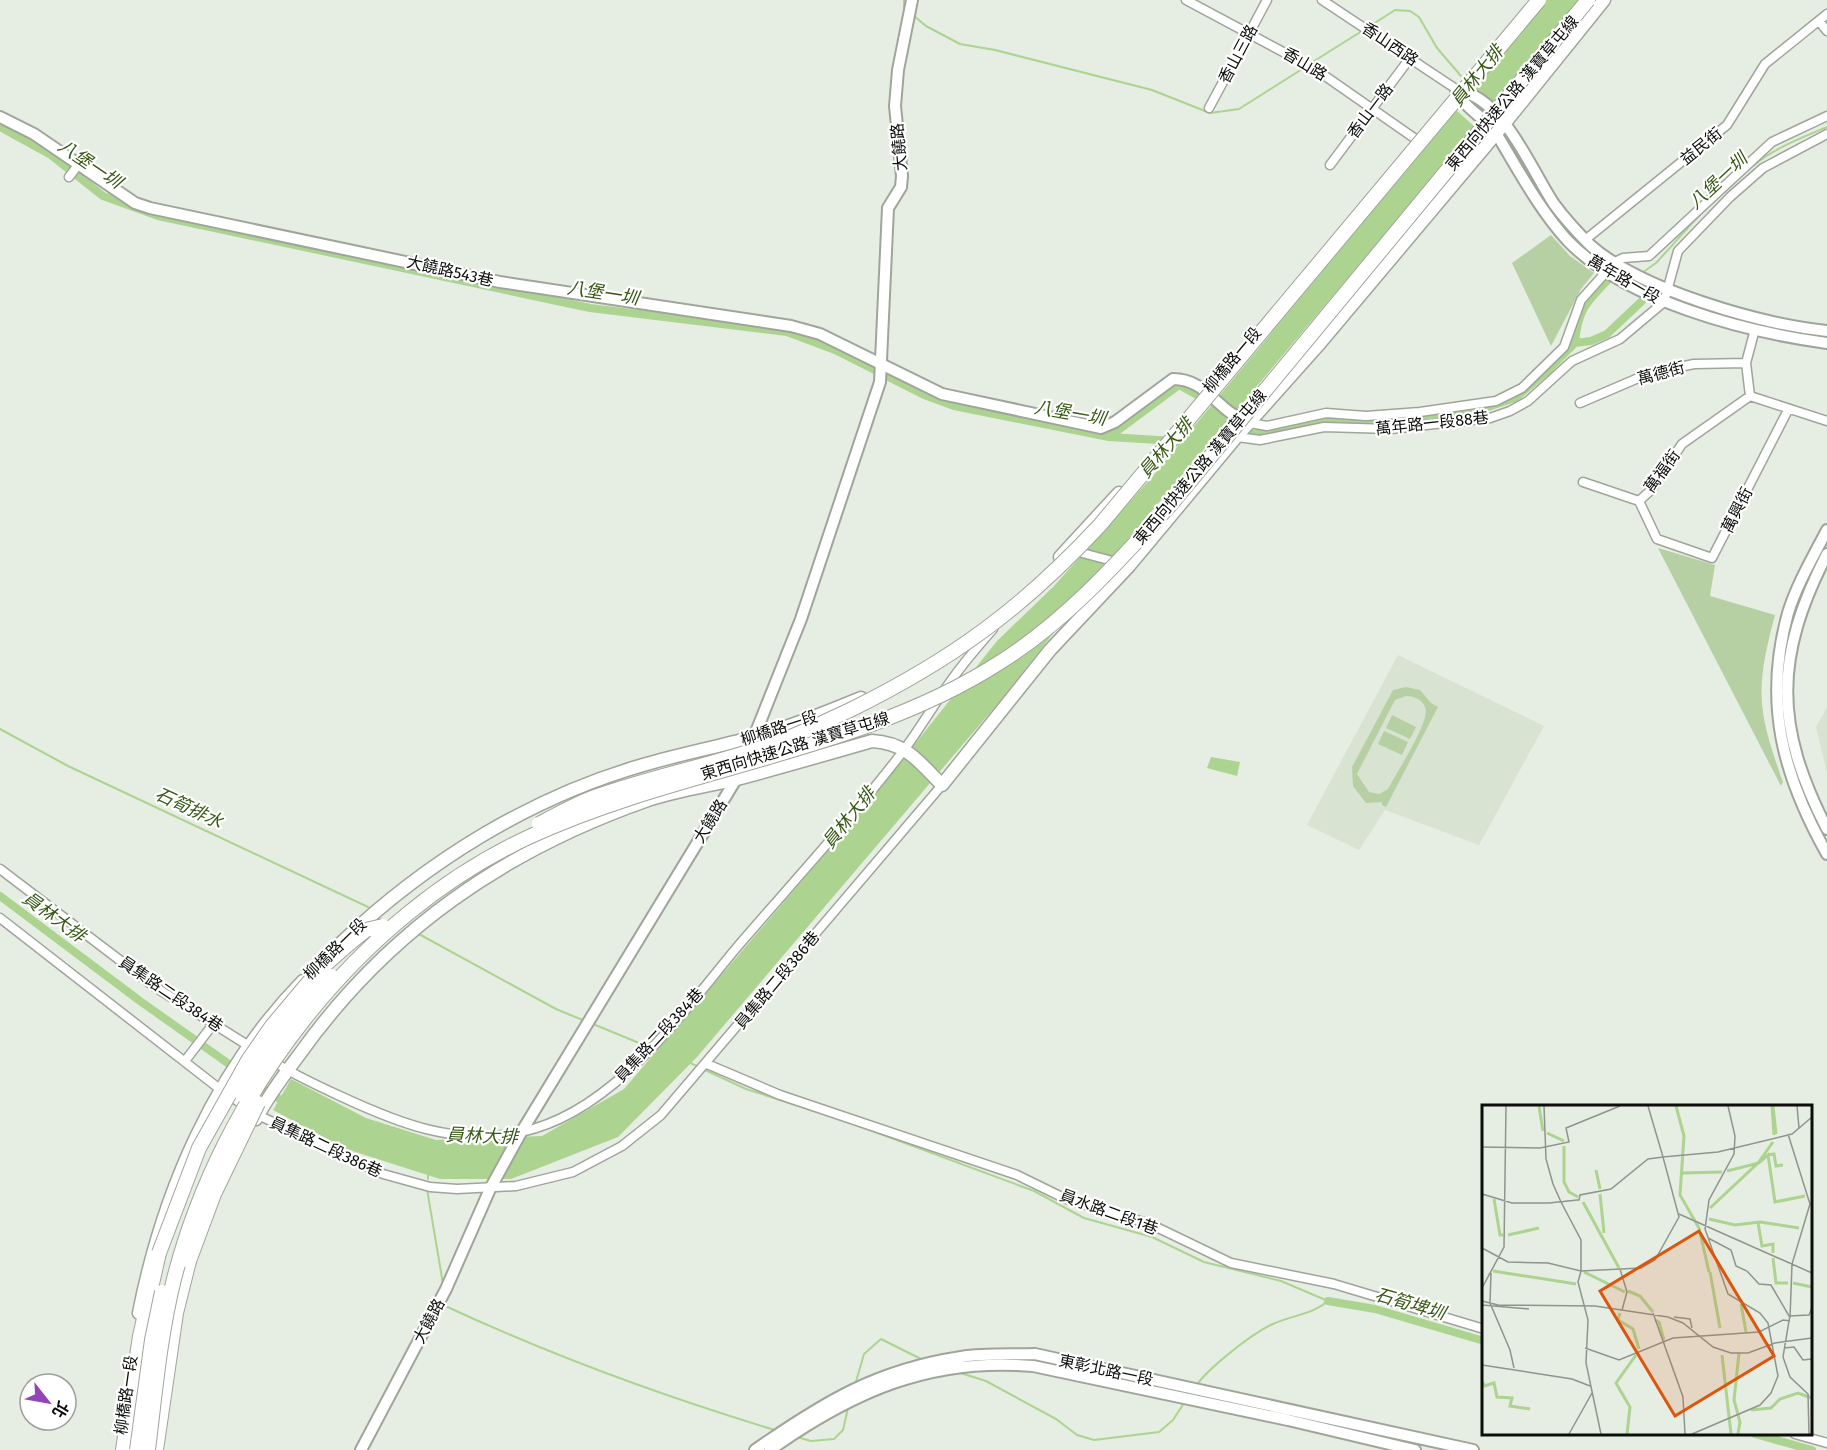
<svg xmlns="http://www.w3.org/2000/svg" width="1827" height="1450" font-family="'Fira Sans','Noto Sans TC',sans-serif">
<rect width="100%" height="100%" fill="#e6ede2"/>
<!-- built -->
<path fill="#d9e3d2" d="M1398,655L1544,726L1479,845L1385,810L1359,850L1307,825Z
M1827,707V773L1816,727Z"/>
<!-- green -->
<path fill="#b6d0a4" fill-rule="evenodd" d="M1551,235L1570,256L1594,273L1581,289L1551,346L1512,263Z
M1658,548L1715,565L1710,596L1775,615C1755,689 1757,710 1783,782L1781,786Z
M1406,687L1420,690L1431,703L1438,707L1386,807L1382,805V802L1366,803L1353,786L1352,767L1393,690ZM1406,696C1418,696 1429,704 1425,717C1419,739 1399,768 1388,789L1379,794L1369,792L1357,774L1395,700Z
M1392,715L1416,727L1410,739L1386,728Z
M1384,731L1408,742L1402,755L1378,744Z"/>
<!-- water -->
<path fill="#acd490" d="M1546,0H1580L1496,103L1473,87Z
M1456,110L1475,127L1124,544L999,702L697,1057L618,1137L511,1179H440L346,1149L273,1110L291,1079L366,1118L436,1140L542,1136L624,1089L855,819L997,641L1053,587L1152,477Z
M1211,757L1240,762L1237,776L1207,768Z"/>
<g fill="none" stroke-linecap="round" stroke-linejoin="round">
<!-- stream -->
<path stroke="#acd490" stroke-width="2" d="M904,0V8L907,11
M914,16L926,26L960,44L995,50L1152,90L1210,113L1239,109L1307,66
M1367,28L1395,10L1410,11L1419,17L1437,48L1461,76
M1311,63L1362,31
M1642,273L1656,263C1690,226 1724,185 1765,157C1784,144 1806,136 1827,127
M1651,290L1662,294
M1679,301L1699,307
M1807,333L1827,337
M0,729L68,766L368,907
M417,933L556,1009L585,1021
M593,1024L644,1045
M688,1062L699,1067
M705,1070L746,1089L814,1111
M859,1126L1034,1191L1084,1218L1152,1237L1204,1262L1281,1281L1328,1301C1312,1315 1292,1315 1273,1324C1253,1333 1208,1368 1196,1386
M428,1179V1175
M427,1189L443,1284
M441,1304C550,1355 662,1396 778,1431
M957,1372L986,1381L1056,1419L1077,1435L1094,1440L1159,1432L1173,1420L1184,1403
M855,1385L864,1354L881,1339L923,1360
M797,1437L811,1441L834,1439L843,1430L848,1408"/>
<!-- canal -->
<path stroke="#acd490" stroke-width="8" d="M0,127L51,155L103,196L158,216L590,308L787,332L835,350L924,395L954,406L1109,437L1179,385L1197,395
M1575,343C1578,310 1585,304 1607,281
M1243,432L1247,435L1329,421L1379,423L1482,409L1515,398L1547,371L1575,343L1591,341L1607,334L1643,300
M1109,437L1191,442
M0,896L140,1001L236,1069
M256,1083L288,1105
M1328,1301L1375,1309L1484,1341
M1755,1434L1812,1450"/>
<defs>
<path id="minor" d="M1186,0L1315,69L1417,140
M1322,0L1456,89
M1819,21L1827,31
M1209,108L1267,0
M1330,165L1410,58
M69,177L78,165
M1585,240L1727,125L1765,64L1827,14
M1755,329L1746,363L1750,396L1827,421
M1580,403L1650,373L1694,364L1746,363
M1250,423L1267,426L1326,413L1366,416L1420,412L1496,401L1522,388L1564,347L1581,300L1615,262L1623,258L1649,256L1772,142L1827,116
M1237,437L1260,440L1324,427L1390,429L1490,418L1510,411L1528,401L1572,361L1620,339L1664,302L1678,251L1730,197L1763,168L1827,134
M1583,482L1639,501
M1639,501L1657,539L1712,558L1788,410
M1639,501L1651,490L1682,444L1750,396
M1071,550L1120,563
M0,869L155,987L252,1048
M0,918L221,1090L258,1115L383,1174L430,1187L457,1189L516,1186L573,1172L622,1146L661,1115L942,785
M271,1060C292,1074 316,1085 340,1096C398,1123 455,1146 521,1132C613,1113 681,1014 738,946C794,881 852,818 904,750C921,727 936,701 953,678C965,661 979,645 993,629
M185,1061L214,1023
M707,1064L780,1095L1017,1175L1066,1199L1150,1224L1231,1263L1334,1284L1484,1329
M1795,1434L1827,1443"/>
<path id="tertiary" d="M1456,90C1464,108 1484,117 1496,133C1518,169 1538,208 1567,240C1625,301 1746,332 1827,343
M1457,90C1504,98 1530,168 1554,204C1565,219 1577,232 1590,245C1641,290 1760,324 1827,331
M0,117L34,134L135,203L150,208L500,282L791,326L820,334L942,394L1101,428L1115,422L1173,379C1207,379 1217,411 1246,421
M1827,530C1813,557 1797,584 1788,613C1763,703 1783,776 1827,854
M1827,554C1774,657 1774,726 1827,829
M752,742L801,619L880,382L888,208L901,187L902,176L895,106L898,70L912,0
M361,1450L446,1289L490,1189L519,1136L738,776
M755,1450C824,1402 876,1370 961,1357C985,1353 1011,1355 1035,1354L1473,1450
M770,1450C852,1392 930,1357 1033,1366L1288,1420L1415,1450"/>
<path id="secondary" d="M1060,557L1119,493
M341,943C426,862 529,798 643,765C680,754 717,747 754,737C790,727 825,713 861,698
M256,1119C268,1096 284,1075 299,1055C388,930 505,850 648,800C677,790 708,786 737,779C782,767 827,754 872,741C907,743 919,762 942,785L1050,650L1129,566L1238,435L1321,342L1505,123L1604,0
M139,1313C163,1191 215,1071 303,981"/>
<path id="trunk" d="M123,1450L140,1336L159,1253
M156,1450L176,1313L189,1261"/>
</defs>
<!-- minor casing -->
<use href="#minor" stroke="#9fa59b" stroke-width="11"/>
<!-- tertiary casing -->
<use href="#tertiary" stroke="#9fa59b" stroke-width="14"/>
<!-- secondary casing -->
<use href="#secondary" stroke="#9fa59b" stroke-width="15"/>
<!-- trunk casing -->
<use href="#trunk" stroke="#9fa59b" stroke-width="16"/>
<!-- minor -->
<use href="#minor" stroke="#fff" stroke-width="8"/>
<!-- tertiary -->
<use href="#tertiary" stroke="#fff" stroke-width="10"/>
<!-- secondary -->
<use href="#secondary" stroke="#fff" stroke-width="12"/>
<!-- trunk -->
<use href="#trunk" stroke="#fff" stroke-width="14"/>
<defs>
<path id="trunk-bridge" d="M539,824C556,815 574,805 592,798C649,777 709,766 766,746C795,737 822,723 850,710C952,660 1023,608 1100,525L1539,0
M242,1095C267,1052 296,1011 331,976
M159,1253L199,1148L249,1059L272,1026L319,970L351,942L366,930L383,926
M189,1261L214,1194L258,1103
M137,1450L152,1340L162,1292
M148,1450C155,1393 160,1335 174,1279C221,1095 357,916 531,836C683,766 860,753 1002,661C1068,619 1120,560 1172,503L1588,0"/>
</defs>
<!-- trunk-bridge casing -->
<use href="#trunk-bridge" stroke="#9fa59b" stroke-width="16" stroke-linecap="butt"/>
<!-- trunk-bridge -->
<use href="#trunk-bridge" stroke="#fff" stroke-width="14"/>
</g>
<g text-anchor="middle" dominant-baseline="central" stroke-width="4.5" stroke-linejoin="round" paint-order="stroke">
<!-- street labels -->
<g font-size="16" fill="#0c0e0b" stroke="#fff">
<text transform="translate(1390 44) rotate(34)">香山西路</text>
<text transform="translate(1238 54) rotate(-62)">香山三路</text>
<text transform="translate(1305 64) rotate(31)">香山路</text>
<text transform="translate(1512 93) rotate(-50)">東西向快速公路 漢寶草屯線</text>
<text transform="translate(1370 111) rotate(-53)">香山一路</text>
<text transform="translate(1701 146) rotate(-39)">益民街</text>
<text transform="translate(899 147) rotate(-95)">大饒路</text>
<text transform="translate(450 271) rotate(13)">大饒路543巷</text>
<text transform="translate(1624 279) rotate(30)">萬年路一段</text>
<text transform="translate(1232 360) rotate(-50)">柳橋路一段</text>
<text transform="translate(1661 373) rotate(-15)">萬德街</text>
<text transform="translate(1432 423) rotate(-6)">萬年路一段88巷</text>
<text transform="translate(1200 467) rotate(-50)">東西向快速公路 漢寶草屯線</text>
<text transform="translate(1662 471) rotate(-54)">萬福街</text>
<text transform="translate(1737 510) rotate(-63)">萬興街</text>
<text transform="translate(779 728) rotate(-18)">柳橋路一段</text>
<text transform="translate(795 746) rotate(-17)">東西向快速公路 漢寶草屯線</text>
<text transform="translate(710 821) rotate(-58)">大饒路</text>
<text transform="translate(335 949) rotate(-44)">柳橋路一段</text>
<text transform="translate(777 980) rotate(-50)">員集路二段386巷</text>
<text transform="translate(171 994) rotate(34)">員集路二段384巷</text>
<text transform="translate(659 1035) rotate(-47)">員集路二段384巷</text>
<text transform="translate(326 1147) rotate(25)">員集路二段386巷</text>
<text transform="translate(1109 1212) rotate(20)">員水路二段1巷</text>
<text transform="translate(429 1321) rotate(-62)">大饒路</text>
<text transform="translate(1106 1370) rotate(12)">東彰北路一段</text>
<text transform="translate(126 1395) rotate(-82)">柳橋路一段</text>
</g>
<!-- water labels -->
<g font-size="18" font-style="italic" fill="#365914" stroke="#fff">
<text transform="translate(1477 76) rotate(-51)">員林大排</text>
<text transform="translate(90 164) rotate(34)">八堡一圳</text>
<text transform="translate(1718 181) rotate(-43)">八堡一圳</text>
<text transform="translate(603 293) rotate(9)">八堡一圳</text>
<text transform="translate(1070 413) rotate(10)">八堡一圳</text>
<text transform="translate(1166 448) rotate(-49)">員林大排</text>
<text transform="translate(189 808) rotate(25)">石筍排水</text>
<text transform="translate(849 818) rotate(-51)">員林大排</text>
<text transform="translate(54 917) rotate(36)">員林大排</text>
<text transform="translate(482 1136) rotate(2)">員林大排</text>
<text transform="translate(1410 1304) rotate(16)">石筍埤圳</text>
</g>
</g>
<!-- overview -->
<g transform="translate(1482 1105)">
<rect width="330" height="330" fill="#e6ede2"/>
<path fill="none" stroke="#acd490" stroke-width="3" d="M57,1L61,26M194,1L202,31L198,90L217,123L227,167M290,1L292,30M291,1L294,29M65,28L82,36M82,41V77L87,87L96,92M286,50L292,49L294,61L301,60M114,65L118,84M245,66L277,58L286,50L293,97L323,91M200,68L240,67M118,89L122,128M12,94L18,130H21M101,97L137,163M228,103L276,58L291,37M227,114L253,120L278,117L317,123M276,118L280,141L291,139V148M26,130L57,123M291,153L294,178H306M11,166L94,179M102,167L143,187M228,167L238,223M311,178L330,182M146,186L158,191L171,207M259,199L264,227M138,208L136,215L151,224L157,244M173,215L177,217L182,235M240,250L249,329M1,277L2,281L12,278L15,292L30,293L28,301L48,304M269,305L289,303L298,294L316,288L330,293M145,329L148,302L134,278L154,250M256,329L258,317L252,295L257,248"/>
<path fill="none" stroke="#8f948c" stroke-width="1.5" d="M166,1L181,52L236,47L310,29L330,12M315,1L317,23M306,29L328,99L310,159L308,213M0,42L58,43L87,37L84,23L138,1M0,89L30,98H68L75,97H79L85,96H86L95,95H97L98,90L129,84L166,54L181,52L197,112L173,155L159,163L99,166V135L79,97L71,79L64,54L62,1M197,109L330,168M226,133L249,145L254,161L265,166L277,179L289,180L307,211L327,210L330,203M0,143L26,157L66,158L99,166L96,177L106,215L104,258L119,329M138,164L145,187L140,205M9,168L8,198L28,245L32,263M0,183L22,142L24,1M0,196L16,200L113,201L186,212L201,218L231,242L249,248H266L293,238L330,233M0,200L47,204M171,208L201,292L203,329M308,210L301,252L308,272L326,289L327,329M192,212L208,214L210,223M103,243L137,255L191,233L277,227L301,215L308,216M302,243L312,242L321,255L330,254M0,260L90,274L108,281M87,329L110,288M210,329L278,300L289,288L296,271L286,218L278,208L246,189L223,124L227,95L252,49L253,31L246,1"/>
<path fill="#dd550c" fill-opacity="0.15" stroke="#dd550c" stroke-width="3" d="M217,126L292,251L193,311L118,186Z"/>
<rect width="330" height="330" fill="none" stroke="#0c0e0b" stroke-width="3"/>
</g>
<!-- north arrow -->
<g transform="translate(48 1402) rotate(121)"><circle r="28" fill="#ffffff" stroke="#9e9f9d" stroke-width="1.5"/>
<path d="M0-4.5L10 22L0 15L-10 22Z" fill="#9145b6"/>
<text y="-9" font-size="16" font-weight="bold" text-anchor="middle" fill="#0c0e0b">北</text>
</g>
</svg>
